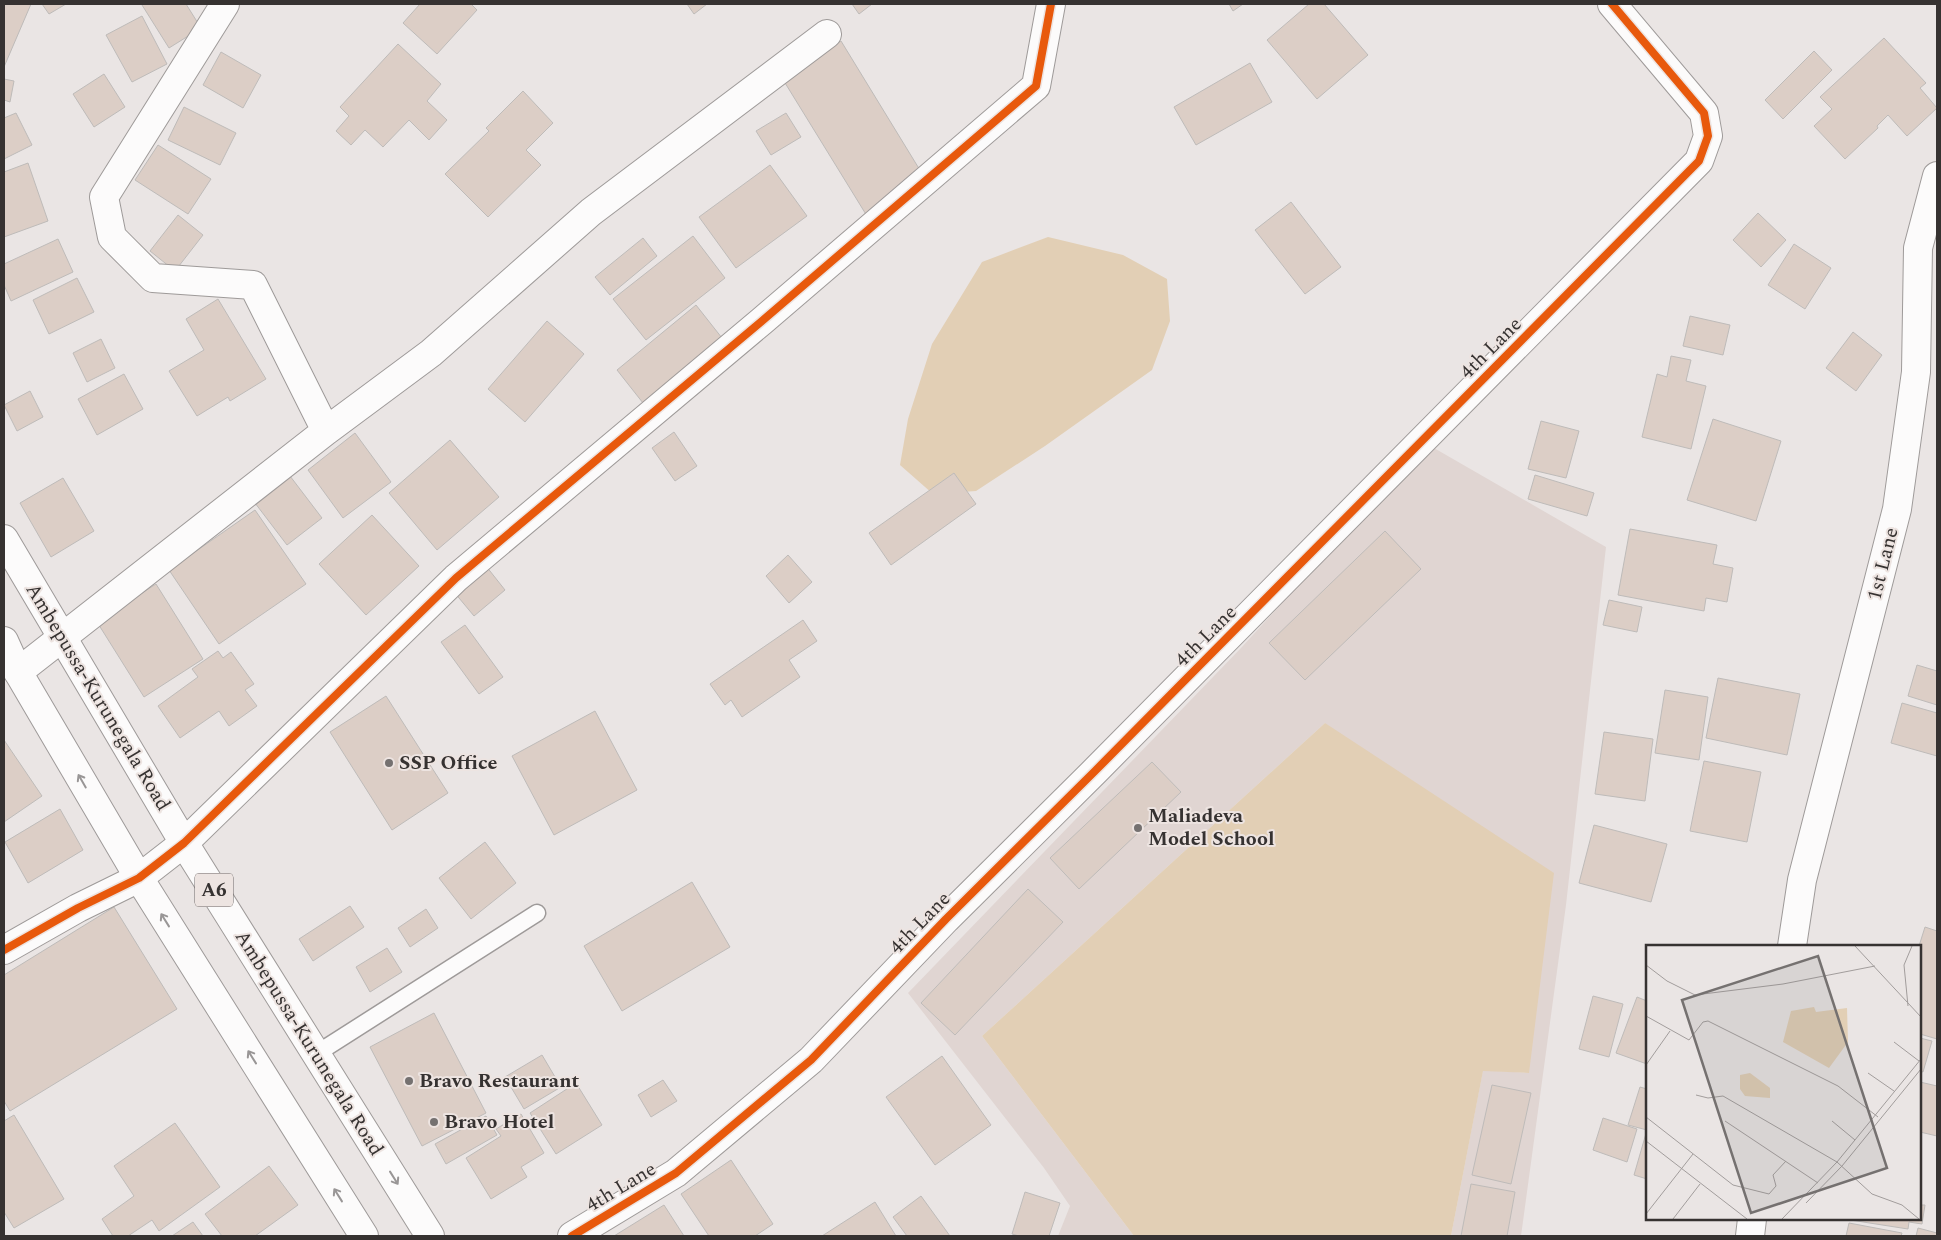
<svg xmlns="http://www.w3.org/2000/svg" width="1941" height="1240" font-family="Spectral,serif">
<rect width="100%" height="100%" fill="#eae5e4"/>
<!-- built -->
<path fill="#e0d5d2" d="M1427,444L1606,547L1566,905L1521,1236H1451L1483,1070L1529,1073L1325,723L982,1036L1134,1236H1058L1070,1206L1044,1168L908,993L1241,648Z"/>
<!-- green -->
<path fill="#e2cfb5" d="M1048,237L1123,255L1167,279L1170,321L1152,370L1045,446L976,491L933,494L900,465L908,419L932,344L982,262Z
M1325,723L1554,873L1529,1073L1483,1071L1451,1236H1134L982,1036Z"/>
<!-- building -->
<path fill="#dccec6" stroke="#bebbb9" d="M4,4H31L4,67Z
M42,4H66L49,14Z
M143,4H186L201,28L169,48L142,5Z
M420,4H471L477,10L437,54L403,23Z
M687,4H707L694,14Z
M852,4H872L859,14Z
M1229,4H1243L1233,11Z
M1309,4H1324L1368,55L1317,99L1267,40Z
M142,16L167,64L132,82L106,35Z
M1884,38L1926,83L1920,88L1937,108L1907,136L1888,115L1877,126L1878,128L1845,159L1814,126L1832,109L1820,97Z
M841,41L926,180L867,216L782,78Z
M398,44L441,84L427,101L447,120L429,140L409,120L383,147L365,130L351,145L336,131L349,116L340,107Z
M1814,51L1832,70L1783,119L1765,100Z
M221,52L261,75L243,108L203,85Z
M1250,63L1272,102L1196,145L1174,107Z
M104,74L125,107L94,127L73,94Z
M4,79L14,81L10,102L4,100Z
M523,91L553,123L526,150L541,165L488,217L445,174L489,131L486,128Z
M184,107L236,133L220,165L168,140Z
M16,113L32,145L4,159V118Z
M786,113L801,137L771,155L756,131Z
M158,145L211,179L188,214L135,180Z
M28,163L48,221L4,237V172Z
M770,165L807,216L736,268L699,217Z
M1291,202L1341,267L1305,294L1255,230Z
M1758,213L1786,240L1761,267L1733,240Z
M178,215L203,235L175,271L150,251Z
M693,236L725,278L646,340L613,299Z
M643,238L657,256L610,295L595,277Z
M58,239L73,272L11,301L4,285V264Z
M1794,244L1831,268L1805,309L1768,285Z
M77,278L94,312L49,334L33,300Z
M218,299L266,379L230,401L228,397L197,416L169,371L204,350L186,319Z
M696,305L722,338L643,403L617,370Z
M1690,316L1730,325L1723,355L1683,346Z
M547,321L584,354L525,422L488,389Z
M1853,332L1882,355L1856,391L1826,368Z
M101,339L115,368L87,382L73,353Z
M1671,356L1691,360L1686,381L1706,386L1691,449L1642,437L1657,374L1667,377Z
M124,374L143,409L97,435L78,399Z
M30,391L43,417L17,431L4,405Z
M1713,419L1781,441L1756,521L1687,500Z
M1541,421L1579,431L1566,478L1528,469Z
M674,432L697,466L675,481L652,448Z
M355,433L391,482L343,518L308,470Z
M450,440L499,497L437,550L389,493Z
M954,473L976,504L891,565L869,533Z
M1535,475L1594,493L1587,516L1528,499Z
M290,476L322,518L287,545L255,503Z
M63,478L94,531L51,557L20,503Z
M255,510L306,584L219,644L169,570Z
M372,515L419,566L366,615L319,564Z
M1630,529L1717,545L1713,564L1733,568L1727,602L1706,598L1704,611L1618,595Z
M1385,531L1421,569L1305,680L1269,643Z
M788,555L812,582L789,603L766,576Z
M486,566L505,590L474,616L454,592Z
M156,584L203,659L144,697L97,622Z
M1609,600L1642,607L1637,632L1603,625Z
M803,620L817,641L789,660L800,677L742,717L731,700L725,705L710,684Z
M465,625L503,677L479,694L441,642Z
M218,651L223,658L231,652L254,684L245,690L257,706L229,726L219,711L180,738L158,706L198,677L192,669Z
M1917,665L1937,671V705L1908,696Z
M1718,678L1800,694L1787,755L1706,738Z
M1665,690L1708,697L1699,760L1655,753Z
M386,696L448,793L392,830L330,732Z
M1902,703L1937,713V756L1891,743Z
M595,711L637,790L554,835L512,756Z
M1604,732L1653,739L1645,801L1595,794Z
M4,740L42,796L4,822Z
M1704,761L1761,772L1747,842L1690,831Z
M1152,762L1181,792L1079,889L1050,858Z
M60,809L83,850L28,883L5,842Z
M1594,825L1667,844L1651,902L1579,883Z
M485,842L516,883L471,919L439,878Z
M692,882L730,947L622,1011L584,946Z
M1028,889L1063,922L955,1035L921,1003Z
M350,906L364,927L313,961L299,939Z
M114,907L177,1009L10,1111L4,1101V975Z
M426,909L438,928L410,947L398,928Z
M1925,927L1937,931V1039L1920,1034L1919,946Z
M387,948L402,972L370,992L356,967Z
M1593,996L1623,1004L1609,1057L1579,1049Z
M1637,997L1647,1001V1064L1616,1053Z
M434,1013L486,1113L422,1146L370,1047Z
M1920,1038L1932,1041L1923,1072L1920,1071Z
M542,1055L561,1087L524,1109L505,1077Z
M942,1056L991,1125L935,1165L886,1097Z
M663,1080L677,1101L651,1117L638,1095Z
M1920,1082L1937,1086V1136L1920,1132Z
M576,1083L602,1125L556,1154L530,1113Z
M1492,1085L1531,1093L1511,1184L1472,1175Z
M1640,1087L1647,1089V1179L1634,1175L1647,1130L1628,1125Z
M521,1114L544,1153L521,1167L527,1177L491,1199L466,1158L501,1136L496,1129Z
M14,1115L64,1199L14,1228L4,1212V1121Z
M486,1116L497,1135L446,1164L435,1144Z
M1603,1118L1637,1129L1627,1162L1593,1150Z
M175,1123L220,1187L159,1231L152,1220L128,1236H113L102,1219L134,1196L114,1166Z
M731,1160L773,1224L755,1236H709L681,1194Z
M269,1166L298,1205L255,1236H222L205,1214Z
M1471,1184L1515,1192L1507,1236H1461Z
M1025,1192L1060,1203L1049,1236H1019L1012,1234Z
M921,1196L950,1236H907L893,1217Z
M875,1202L896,1236H822Z
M664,1205L684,1236H614Z
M1920,1205H1925L1922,1224L1909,1222L1908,1229L1844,1219H1920Z
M193,1222L203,1236H172Z
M1849,1223L1902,1233L1901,1236H1846Z
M1918,1228L1937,1233V1236H1916Z"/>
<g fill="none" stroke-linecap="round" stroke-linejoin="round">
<defs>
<path id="lane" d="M316,1054L537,913"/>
<path id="street" d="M225,4L104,197L112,237L153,278L253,285L326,431
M18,672L326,431L431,353L591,212L827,34
M1792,946L1802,880L1897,509L1916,372L1918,248L1937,176
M4,950L78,908L139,878L184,843L456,578L762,321L1036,86L1051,4
M572,1236L676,1173L811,1060L946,919L1095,771L1699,161L1708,136L1704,113L1612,4
M1750,1236L1752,1219"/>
<path id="highway" d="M4,539L184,843L430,1236
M4,641L18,672L139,878L364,1236"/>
</defs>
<!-- lane casing -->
<use href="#lane" stroke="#9e9a99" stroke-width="19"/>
<!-- street casing -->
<use href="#street" stroke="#9e9a99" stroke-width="30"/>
<!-- highway casing -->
<use href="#highway" stroke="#9e9a99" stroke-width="30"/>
<!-- lane -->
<use href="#lane" stroke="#fcfbfb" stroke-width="16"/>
<!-- street -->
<use href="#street" stroke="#fcfbfb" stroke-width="28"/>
<!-- highway -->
<use href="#highway" stroke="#fcfbfb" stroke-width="28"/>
<defs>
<path id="cycleway" d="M4,950L78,908L139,878L184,843L456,578L762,321L1036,86L1051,4
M572,1236L676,1173L811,1060L946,919L1095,771L1699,161L1708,136L1704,113L1612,4"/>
</defs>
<!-- cycleway casing -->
<use href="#cycleway" stroke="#ede4e1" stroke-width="11"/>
<!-- cycleway -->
<use href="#cycleway" stroke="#e8590c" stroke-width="8"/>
</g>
<!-- one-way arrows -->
<defs><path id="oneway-shaft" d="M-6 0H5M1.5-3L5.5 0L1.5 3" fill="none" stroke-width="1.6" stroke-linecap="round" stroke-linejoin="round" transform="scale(1.25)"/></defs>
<g stroke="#999696">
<use href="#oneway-shaft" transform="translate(82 781) rotate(-120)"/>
<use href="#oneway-shaft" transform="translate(165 920) rotate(-122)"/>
<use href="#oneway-shaft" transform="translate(252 1057) rotate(-122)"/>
<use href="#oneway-shaft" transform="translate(394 1178) rotate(58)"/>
<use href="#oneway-shaft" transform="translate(338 1195) rotate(-122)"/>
</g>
<!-- markers -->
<g fill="#757170" stroke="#ede4e1" stroke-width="2">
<circle cx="389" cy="763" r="5"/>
<circle cx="1138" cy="828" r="5"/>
<circle cx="409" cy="1081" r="5"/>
<circle cx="434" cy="1122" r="5"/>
</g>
<g text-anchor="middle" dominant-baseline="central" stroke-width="4" stroke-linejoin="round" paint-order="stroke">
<!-- shield labels -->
<rect fill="#ede4e1" stroke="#6d6766" stroke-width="1" x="195" y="873.5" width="38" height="33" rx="4"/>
<g font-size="19" font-weight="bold" fill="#363231">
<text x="214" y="890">A6</text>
</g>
<!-- street labels -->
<g font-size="20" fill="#363231" stroke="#ede4e1">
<text transform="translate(1491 348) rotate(-45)">4th Lane</text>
<text transform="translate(1883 564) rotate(-76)">1st Lane</text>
<text transform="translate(1206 636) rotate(-45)">4th Lane</text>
<text transform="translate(98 697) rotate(59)">Ambepussa-Kurunegala Road</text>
<text transform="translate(920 923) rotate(-46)">4th Lane</text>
<text transform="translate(309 1043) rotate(58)">Ambepussa-Kurunegala Road</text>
<text transform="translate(621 1187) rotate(-31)">4th Lane</text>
</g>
<!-- poi labels -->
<g font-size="20" font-weight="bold" fill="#363231" stroke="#ede4e1" text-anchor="start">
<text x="399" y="763">SSP Office</text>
<text x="1148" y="816">Maliadeva<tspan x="1148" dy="23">Model School</tspan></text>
<text x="419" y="1081">Bravo Restaurant</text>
<text x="444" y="1122">Bravo Hotel</text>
</g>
</g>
<!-- overview -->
<g transform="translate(1646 945)">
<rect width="275" height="275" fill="#eae5e4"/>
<path d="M168,62L170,67L201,63L202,97L183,123L137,97L145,66ZM104,128L124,143V153L99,151L94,144V130Z" fill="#e2cfb5"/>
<path fill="none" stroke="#a29d9c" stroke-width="1" d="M209,1L275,72M0,20L21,36L49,50L137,39L229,21M262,61L258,20L266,1M0,71L43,95L57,77L62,76L192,141L232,172M248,97L273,116M0,120L24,86M222,128L248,146M50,150L62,153L77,151L191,217L226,249L256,260L273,274M0,172L87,240L123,249L130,241L127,230L140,216M79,176L172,238M186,176L209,195M0,196L101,274M160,258L196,221L275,124M0,269L47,209M27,274L54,239M136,274L191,217L275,114"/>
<path fill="#757170" fill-opacity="0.15" stroke="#757170" stroke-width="2.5" d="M172,11L241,223L105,268L36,55Z"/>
<rect width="275" height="275" fill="none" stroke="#363231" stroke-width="2.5"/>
</g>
<!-- border -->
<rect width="1941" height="1240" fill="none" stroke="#363231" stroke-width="10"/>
</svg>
